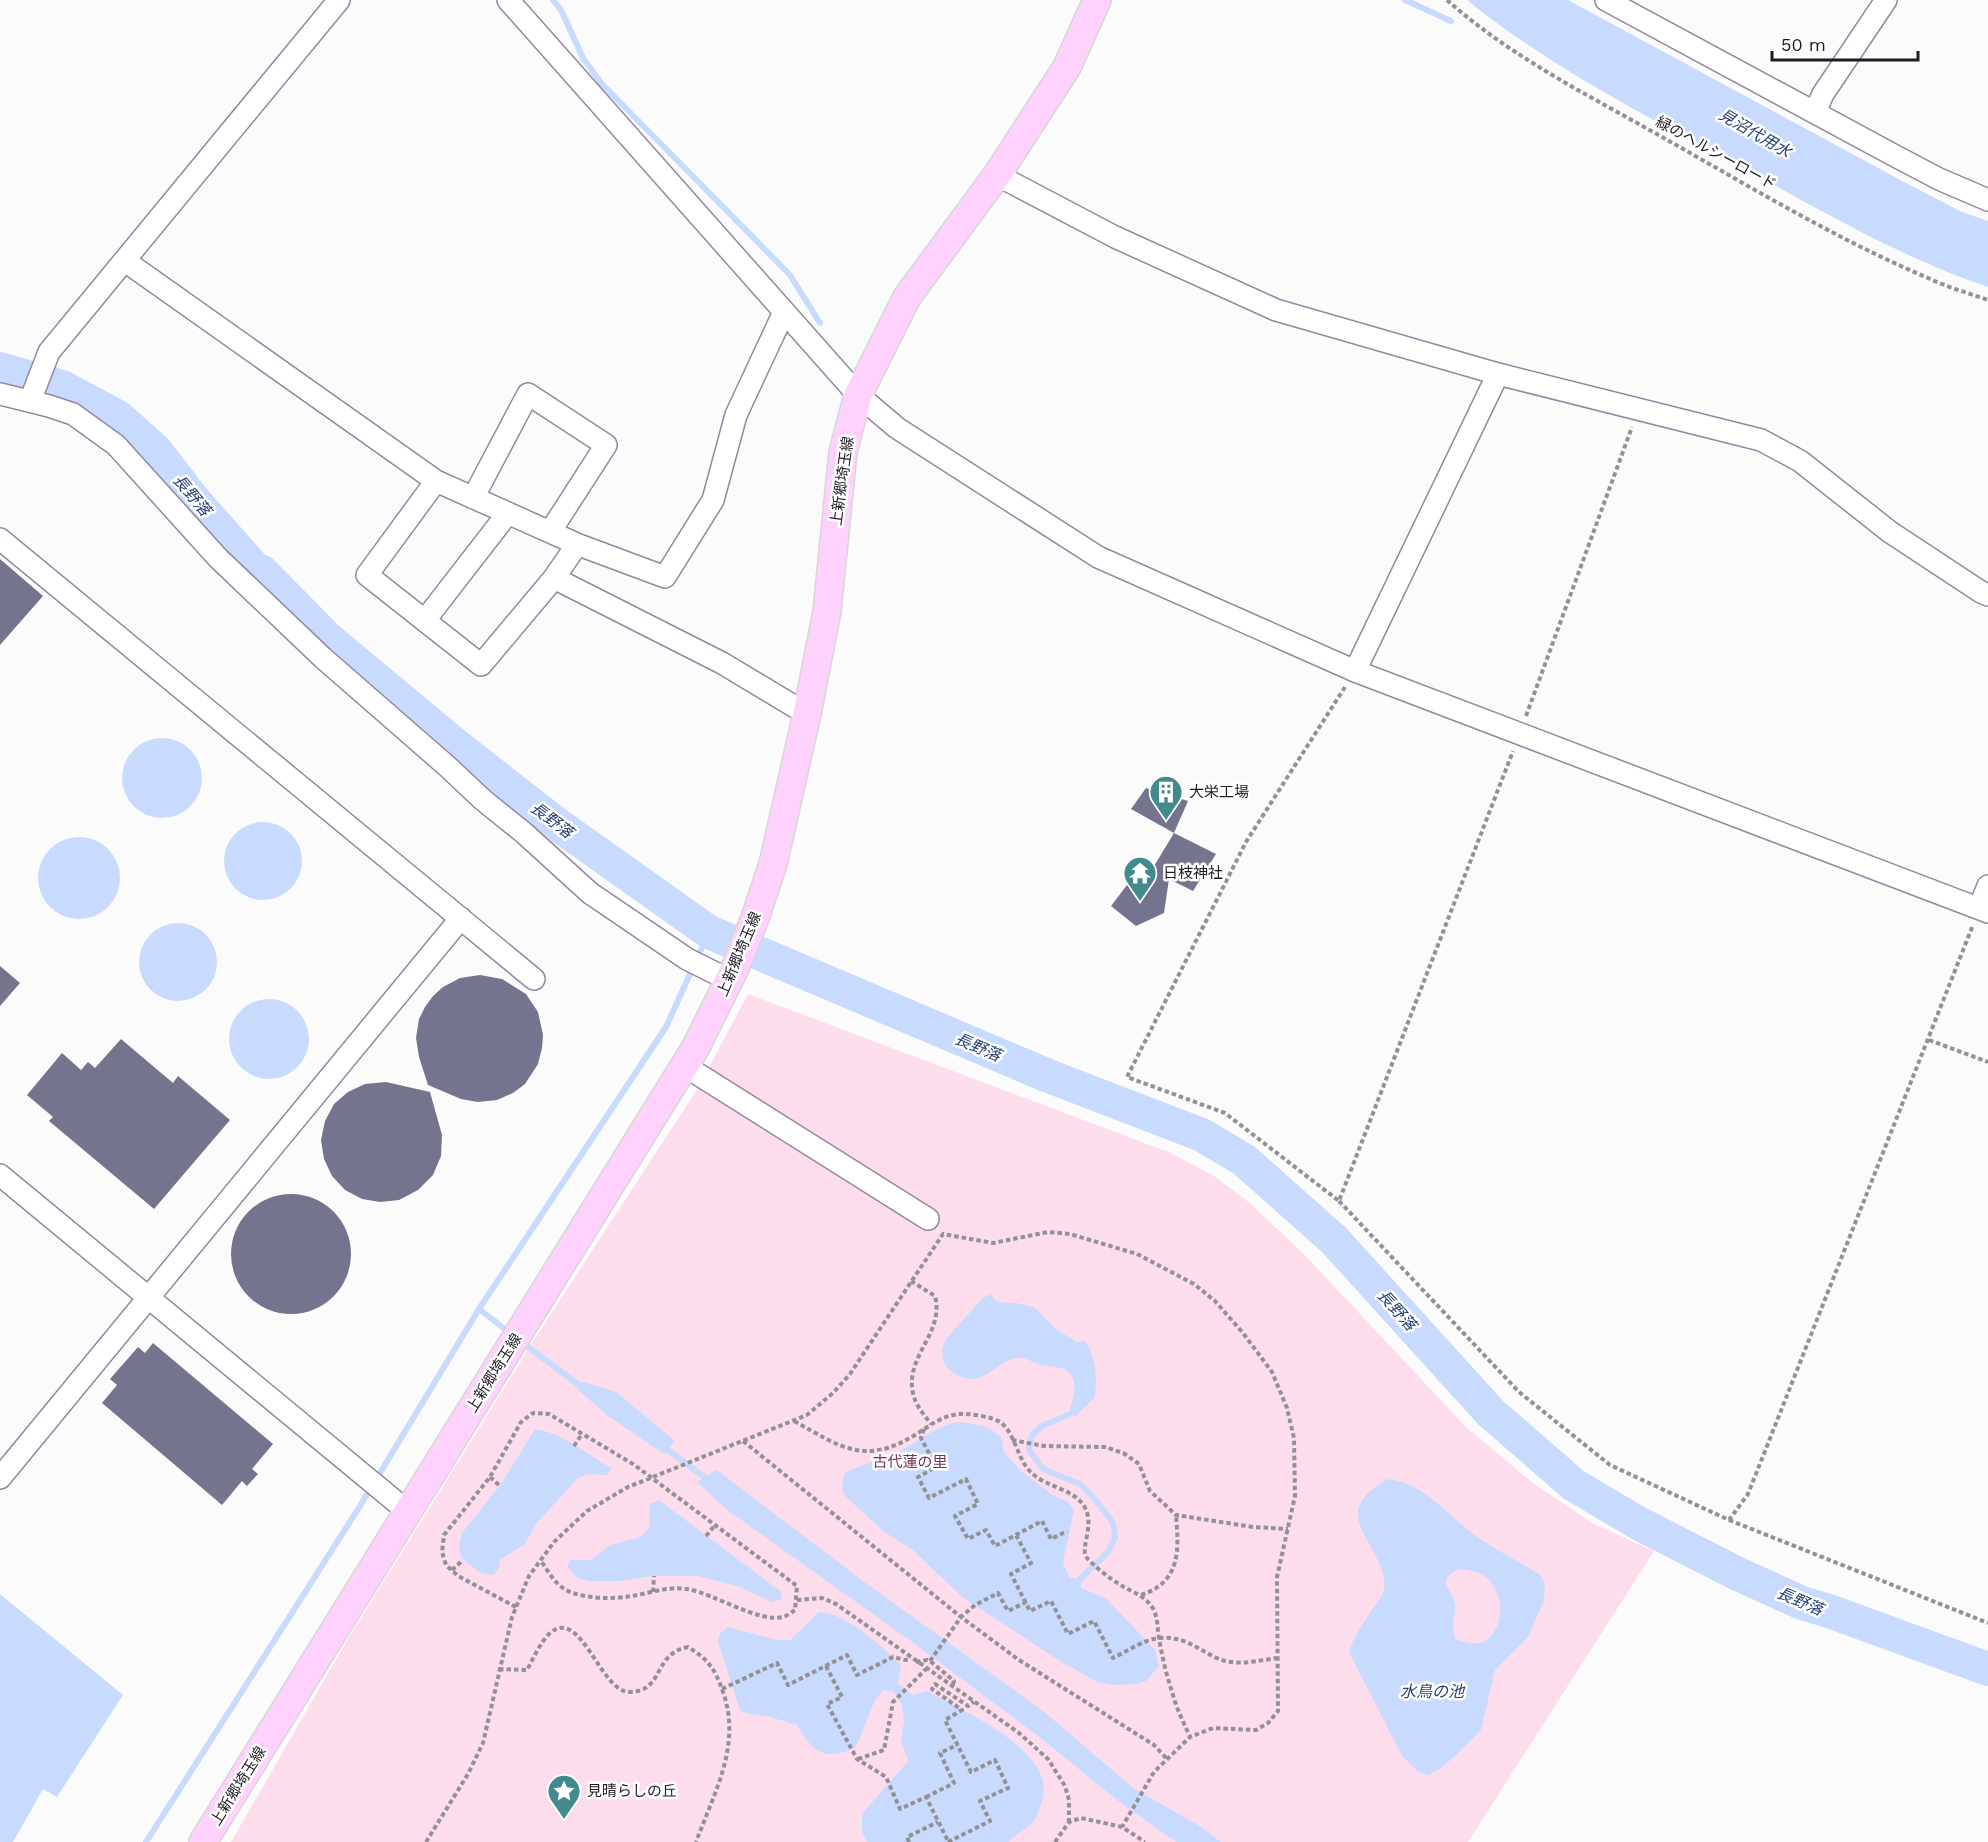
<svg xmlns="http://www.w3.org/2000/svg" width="1988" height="1842" font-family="'Work Sans','Noto Sans JP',sans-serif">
<rect width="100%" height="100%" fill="#fbfbfb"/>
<!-- green -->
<path fill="#fdddec" d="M748,994L1171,1153L1214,1176L1246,1200L1301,1251L1466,1427L1533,1483L1592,1523L1654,1551L1468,1842H231L349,1637L534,1340L698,1088Z"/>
<!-- water -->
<path fill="#c8dbfe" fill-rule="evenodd" d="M1467,0H1568L1906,183L1962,212L1988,221V287C1902,258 1822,211 1743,168C1648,117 1551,68 1467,0Z
M122 778a40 40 0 1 1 80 0a40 40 0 1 1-80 0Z
M224 861a39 39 0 1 1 78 0a39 39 0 1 1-78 0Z
M38 878a41 41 0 1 1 82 0a41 41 0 1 1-82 0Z
M139 962a39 39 0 1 1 78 0a39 39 0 1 1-78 0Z
M229 1039a40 40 0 1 1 80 0a40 40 0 1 1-80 0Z
M990,1294L997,1302L1017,1303L1035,1308L1056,1329L1077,1342L1085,1341C1096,1358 1097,1376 1095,1397L1076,1416L1068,1415C1072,1401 1082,1378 1064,1369C1057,1366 1049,1367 1041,1365C1032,1363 1026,1356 1015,1358C999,1362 987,1380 970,1379C952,1377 937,1363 944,1344C947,1335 958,1327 964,1319C973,1310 978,1300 990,1294Z
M583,1382L616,1392L675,1441L664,1454L608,1416L577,1389Z
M960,1422L988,1427L1001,1437L1004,1452L1021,1471L1054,1496L1067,1501L1074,1510L1063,1563L1070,1578H1081V1588L1106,1598L1155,1650L1159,1666L1146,1681L1137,1684L1115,1685L1097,1682L1057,1659L962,1597L914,1551L883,1531L843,1494L842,1484L845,1473C862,1464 880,1460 898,1452C918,1442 937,1424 960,1422Z
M535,1429C558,1431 591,1456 611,1468L607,1475L588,1474L578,1478L536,1524L524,1545L499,1560L500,1567L493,1575L481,1573L461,1558L459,1547L462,1533L501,1484Z
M717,1470L863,1581L1042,1710L1133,1788L1198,1825L1221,1842H1176L1117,1800L1042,1739L915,1644L726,1509L697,1482Z
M1388,1479C1424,1483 1445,1513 1472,1533C1493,1549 1517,1560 1539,1574L1545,1583L1544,1601L1528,1637L1495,1670L1481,1730L1454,1757L1440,1769L1428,1775L1418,1772L1402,1756L1349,1652C1354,1635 1364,1623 1373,1608C1377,1603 1381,1598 1383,1593C1394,1548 1318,1517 1388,1479ZM1460,1569C1467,1570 1477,1571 1483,1575C1516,1597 1499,1663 1455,1638C1449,1621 1457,1616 1455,1604C1452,1588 1434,1580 1460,1569Z
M659,1500L780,1591L782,1599L772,1602L737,1586L697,1576H651L620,1581H589L577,1578L567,1566L570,1560H591L610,1545L641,1537L649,1527L650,1504Z
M0,1594L123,1695L57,1797L43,1789L13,1842H0Z
M819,1612C845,1612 883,1647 901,1665L898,1683L912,1695L927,1691C962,1711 1062,1752 1041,1804C1039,1810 1037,1817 1034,1821C1027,1829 1016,1834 1009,1842H867L862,1833V1814L908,1761L901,1740L904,1721L902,1706L894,1692L884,1690L875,1700L856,1747C825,1762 813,1753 797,1725L770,1717L745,1713L740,1710L718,1642L719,1635L727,1627L778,1640H790Z"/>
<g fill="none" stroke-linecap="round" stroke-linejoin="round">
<!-- stream -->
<path stroke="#c8dbfe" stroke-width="6" d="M553,0L561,10L583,58L602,84L790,275L820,323
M1405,0L1451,21
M479,1309L510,1333
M520,1341L586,1390
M1068,1415L1042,1426L1032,1435L1029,1450L1043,1469L1080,1484L1094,1498L1113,1523L1115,1537L1109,1551L1081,1578
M662,1446L710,1481
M146,1842L360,1506L479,1309L666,1027L709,932"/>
<!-- river -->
<path stroke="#c8dbfe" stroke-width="34" d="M0,369L62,387L118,417L155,450L193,499L254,568L262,572L327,638L458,747L554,822L709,932L1046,1075L1202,1135L1244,1160L1334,1240L1491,1413L1574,1485L1638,1523L1738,1574L1802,1603L1829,1611L1988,1669"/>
</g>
<!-- building -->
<path fill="#74748e" d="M0,559L43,596L0,645Z
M1146,788L1188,801L1174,833L1131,809Z
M1174,833L1216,854L1193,891L1169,879L1164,913L1136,926L1111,906L1130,881L1142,886Z
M0,966L20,983L0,1006Z
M480,975L502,979L526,994L538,1012L543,1035L542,1048L538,1064L525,1084L513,1093L497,1100L478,1102L461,1099L428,1085L419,1057L416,1038L419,1019L425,1007L433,996L443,987L460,978Z
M121,1039L173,1083L178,1076L230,1120L154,1209L49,1121L53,1117L27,1095L62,1053L81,1070L88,1062L95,1068Z
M386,1082L430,1092L442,1135L441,1156L433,1175L418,1190L399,1200L380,1202L362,1199L345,1190L332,1176L324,1159L321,1140L325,1121L334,1104L348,1092L365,1084Z
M231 1254a60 60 0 1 1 120 0a60 60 0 1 1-120 0Z
M153,1343L273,1444L252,1469L258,1474L247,1486L242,1481L222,1505L102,1403L117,1385L110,1379L138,1347L145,1353Z"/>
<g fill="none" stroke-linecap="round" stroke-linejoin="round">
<defs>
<path id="minor" d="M508,0L858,395L897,428L1098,557L1355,671L1988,912
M1606,0L1899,158L1939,179L1988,200
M1815,112L1823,94L1886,0
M997,175L1115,237L1276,310L1498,374L1761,440L1800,461L1890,532L1981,592L1988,595
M125,261L436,481L579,545
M0,394L49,406L73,414L116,445L218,558L323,658L448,767L483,800L524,833L590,893L687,959L729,980
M30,401L49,352L339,0
M436,481L367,575L481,665L554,578L574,549L579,545L665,577L713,500L736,415L784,312
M473,498L528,394L606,445L550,532
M0,539L534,979
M554,578L722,663L807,714
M425,620L508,513
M1355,671L1498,374
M1979,908L1988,886
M685,1066L928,1219
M0,1175L407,1511
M0,1478L461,918"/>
<path id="major" d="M203,1842L696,1047L735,968L755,918L773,864L807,714L827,611L843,452L858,395L907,297L997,175L1067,67L1097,0"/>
</defs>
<!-- minor casing -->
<use href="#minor" stroke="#9388a1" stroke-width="24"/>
<!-- major casing -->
<use href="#major" stroke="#d7d6d8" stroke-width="30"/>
<!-- path -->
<path stroke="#939195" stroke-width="4" stroke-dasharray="4.5 3" stroke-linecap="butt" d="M1447,0C1511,57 1588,95 1662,137C1749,186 1836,239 1928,278C1947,287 1968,293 1988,300
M1345,687L1246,842L1127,1077L1225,1113L1339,1201L1513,751
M1526,716L1632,427
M1929,1040L1988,1062
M1339,1201L1519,1392L1610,1465L1729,1520L1748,1494L1973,925
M911,1281L935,1296C945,1335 902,1357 914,1397C917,1407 925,1416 931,1424
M794,1421C841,1447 864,1466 915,1435C929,1426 943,1415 960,1414C968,1413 993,1417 1000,1422C1016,1433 1017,1462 1034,1475C1048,1487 1073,1489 1084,1506C1096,1525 1079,1548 1087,1558C1095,1567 1109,1578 1119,1584C1131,1592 1143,1594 1152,1607C1158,1616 1157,1627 1159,1638C1162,1657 1167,1677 1173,1695C1177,1710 1184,1723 1190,1737
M924,1429L921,1438L936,1467L918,1477L929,1498L966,1479L978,1504L955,1516L968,1539L986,1530L995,1546L1042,1521L1051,1539L1067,1531
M1012,1440L1044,1446L1106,1447L1125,1454L1139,1464L1150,1491L1176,1515L1253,1527L1288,1529
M743,1441L961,1617L1019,1660L1154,1745L1167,1759
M574,1446L582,1434
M490,1477L500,1486
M1729,1520L1988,1623
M1016,1535L1031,1563L1011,1574L1030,1611L1051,1601L1068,1634L1094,1621L1113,1658C1128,1651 1144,1639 1160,1638C1191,1635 1206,1659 1231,1662C1246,1664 1262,1660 1277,1658
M706,1536L715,1525
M452,1570L463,1560
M653,1592L654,1576
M1141,1595C1181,1582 1179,1550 1176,1515
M797,1600L822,1598L836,1604L1019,1733L1048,1759L1065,1786L1069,1800V1822
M516,1607L458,1576L446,1565L442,1552L444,1535L490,1477L521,1422L533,1413L549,1414L633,1464L797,1586L795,1610C792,1612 787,1616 783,1617C759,1623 715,1594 687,1589C668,1586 650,1593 632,1596C614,1599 591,1599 573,1593C557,1588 550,1574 541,1561
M930,1661L961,1617L975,1605L998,1593L1008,1611L1026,1602
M916,1662L927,1660L930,1661L954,1681L952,1687
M826,1666L842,1697L827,1704L857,1759L886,1777L900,1809L926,1797L948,1841
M499,1669L527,1670C533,1659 540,1643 549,1634C581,1604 600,1693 630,1692C665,1691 652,1654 688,1647C709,1660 715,1669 723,1692C742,1745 714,1793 696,1842
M722,1689L777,1663L788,1685L847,1655L857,1675L893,1657L905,1660L911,1659
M858,1759L884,1750L893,1702L926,1669
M926,1797L954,1783L940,1753L957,1745
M426,1842L468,1774L483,1743L512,1617L529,1576L554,1542L587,1511L628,1487L807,1415L833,1393L850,1374L943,1234L993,1243L1048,1232L1070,1234L1137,1254L1194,1284L1215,1301L1243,1333L1272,1372L1287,1408L1294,1438L1295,1496L1277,1577L1278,1711L1268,1723L1256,1730L1213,1728L1190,1737L1154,1772L1122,1827
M909,1842L907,1837L938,1822
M948,1842L990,1821L980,1801L1008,1788L995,1760L971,1772L945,1720L962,1710L932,1689L935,1684L968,1706L974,1702
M1055,1842L1069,1822L1081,1818L1122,1827L1145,1842"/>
<!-- minor -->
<use href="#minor" stroke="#fff" stroke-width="21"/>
<!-- major -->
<use href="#major" stroke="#fed2fd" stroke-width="27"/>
</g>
<!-- icons -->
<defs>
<symbol id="building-pin" viewBox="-11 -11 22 30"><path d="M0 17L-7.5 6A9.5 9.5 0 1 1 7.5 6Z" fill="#428a8d" stroke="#fff"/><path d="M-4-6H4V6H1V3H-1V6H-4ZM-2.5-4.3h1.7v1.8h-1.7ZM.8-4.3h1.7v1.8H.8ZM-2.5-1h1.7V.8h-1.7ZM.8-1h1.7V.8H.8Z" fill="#fff"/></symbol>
<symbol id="temple-pin" viewBox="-11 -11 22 30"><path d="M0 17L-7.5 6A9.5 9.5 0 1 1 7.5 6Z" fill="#428a8d" stroke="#fff"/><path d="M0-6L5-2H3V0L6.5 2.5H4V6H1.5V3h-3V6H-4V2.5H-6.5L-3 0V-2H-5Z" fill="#fff"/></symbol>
<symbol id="sight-pin" viewBox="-11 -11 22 30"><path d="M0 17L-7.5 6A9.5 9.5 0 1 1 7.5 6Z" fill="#428a8d" stroke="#fff"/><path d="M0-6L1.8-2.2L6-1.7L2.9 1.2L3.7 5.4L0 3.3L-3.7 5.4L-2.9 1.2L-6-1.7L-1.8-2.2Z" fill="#fff"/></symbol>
</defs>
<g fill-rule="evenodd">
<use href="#building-pin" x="1147" y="773" width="38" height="52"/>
<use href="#temple-pin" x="1121" y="854" width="38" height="52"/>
<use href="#sight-pin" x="545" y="1772" width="38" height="52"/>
</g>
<g text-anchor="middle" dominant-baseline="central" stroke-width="5" stroke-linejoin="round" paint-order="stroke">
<!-- street labels -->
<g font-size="15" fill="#1f1a24" stroke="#fff">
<text transform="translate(1716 153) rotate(29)">緑のヘルシーロード</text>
<text transform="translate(842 481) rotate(-82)">上新郷埼玉線</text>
<text transform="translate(739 954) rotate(-67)">上新郷埼玉線</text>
<text transform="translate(494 1373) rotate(-58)">上新郷埼玉線</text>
<text transform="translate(238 1786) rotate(-58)">上新郷埼玉線</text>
</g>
<!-- poi labels -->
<g font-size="15" fill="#1f1a24" stroke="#fff" text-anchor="start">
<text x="1189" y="792">大栄工場</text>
<text x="1163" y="873">日枝神社</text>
<text x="587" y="1791">見晴らしの丘</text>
</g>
<!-- park labels -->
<g font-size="15" fill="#733556" stroke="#fff">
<text x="910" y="1462">古代蓮の里</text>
</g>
<!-- water labels -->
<g font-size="16" font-style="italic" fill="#274175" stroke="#fff">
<text transform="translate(1755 133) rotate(30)">見沼代用水</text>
<text transform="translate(192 495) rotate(50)">長野落</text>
<text transform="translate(552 820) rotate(37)">長野落</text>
<text transform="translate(978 1047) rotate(23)">長野落</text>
<text transform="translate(1397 1310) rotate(48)">長野落</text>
<text transform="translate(1800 1601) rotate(23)">長野落</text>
<text x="1432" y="1691">水鳥の池</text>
</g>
</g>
<!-- scale -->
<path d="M1772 51v9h146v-9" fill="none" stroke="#1f1a24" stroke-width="3"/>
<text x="1781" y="51" font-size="18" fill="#1f1a24" stroke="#ffffff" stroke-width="4.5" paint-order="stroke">50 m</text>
</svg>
